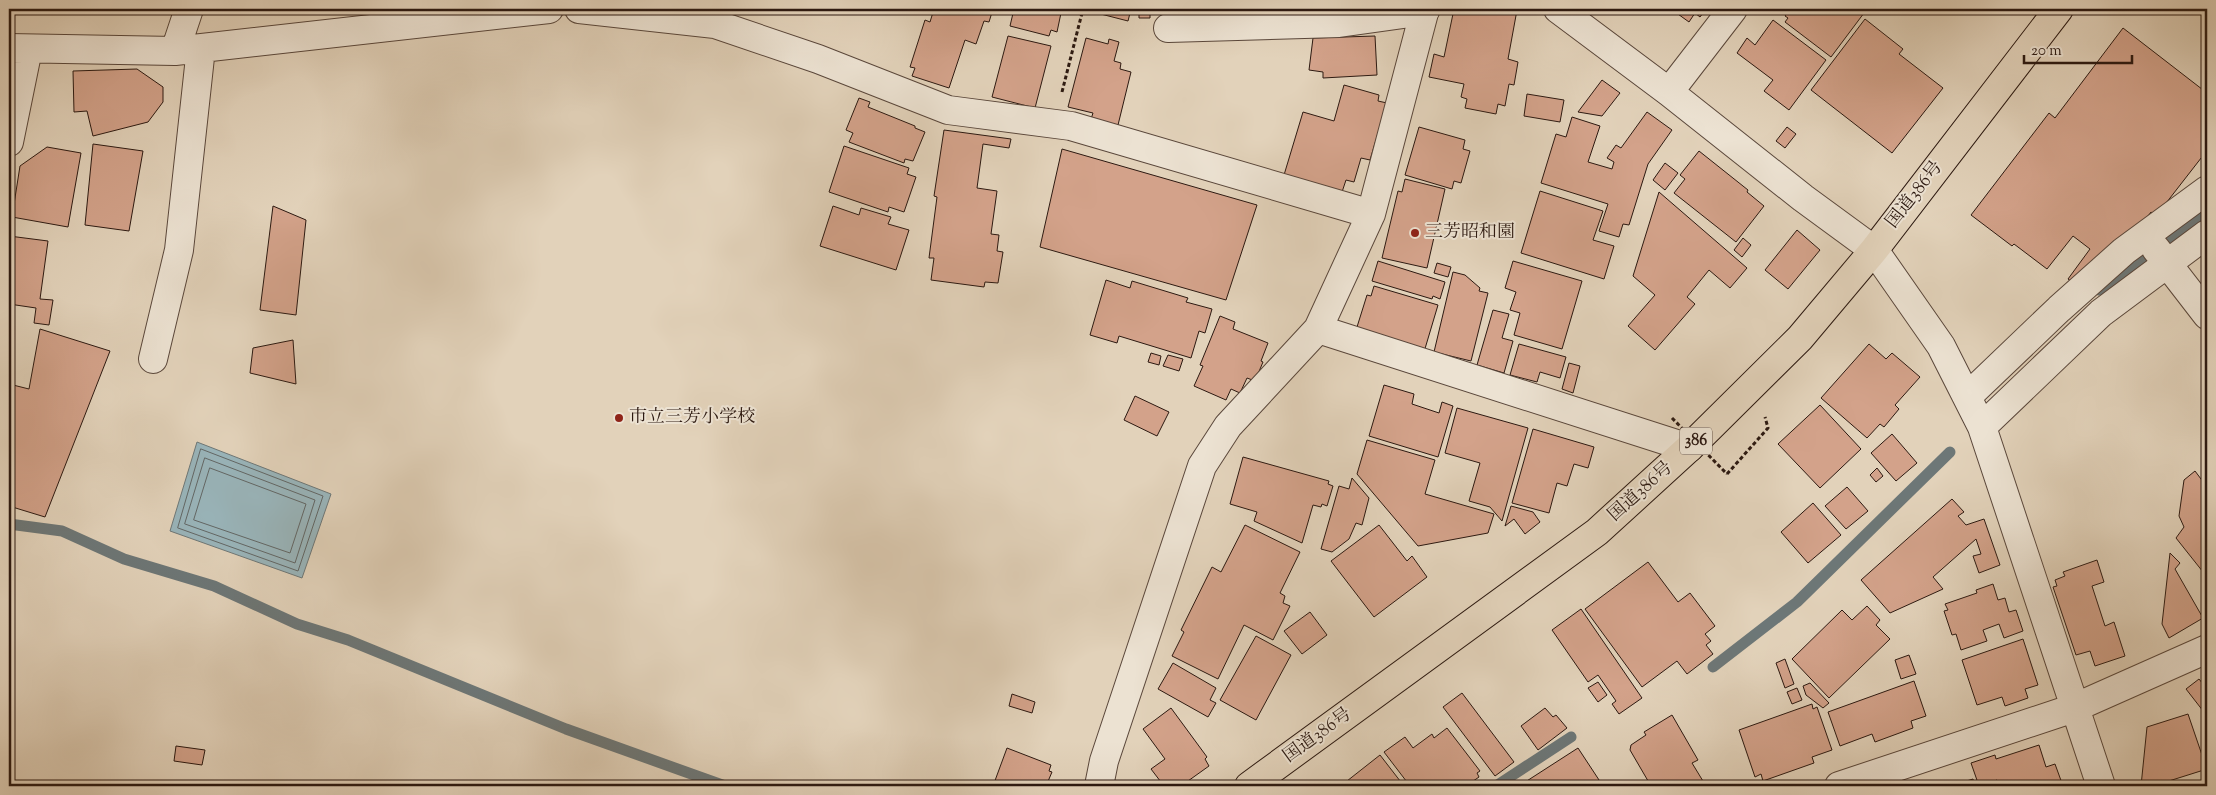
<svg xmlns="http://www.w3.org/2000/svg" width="2216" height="795" font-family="'Sorts Mill Goudy','Noto Serif JP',serif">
<rect width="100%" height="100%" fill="#e2d2ba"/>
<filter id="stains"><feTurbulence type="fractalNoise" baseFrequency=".004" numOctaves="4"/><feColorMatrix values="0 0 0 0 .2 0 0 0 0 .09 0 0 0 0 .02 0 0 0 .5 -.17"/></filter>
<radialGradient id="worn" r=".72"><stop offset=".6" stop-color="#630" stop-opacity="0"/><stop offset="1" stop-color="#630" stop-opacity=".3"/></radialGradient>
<!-- water -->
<path fill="#99b5bb" stroke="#6d7777" d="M197,442L331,494L302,578L170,531Z"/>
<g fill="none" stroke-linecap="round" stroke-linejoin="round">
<!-- shore -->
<path stroke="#626766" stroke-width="1" d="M201,449L323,496L298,571L178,528Z
M205,458L315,500L295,563L185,524Z
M210,468L306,504L290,553L194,520Z"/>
<!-- stream -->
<path stroke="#6d7777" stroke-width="11" d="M2099,290L2207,211
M9,524L62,531L124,559L214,586L297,624L348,640L566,729L725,786
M1713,667L1797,602L1950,452
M1496,786L1571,737"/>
</g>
<!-- building -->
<path fill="#d3a28a" stroke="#2c1911" d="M934,9H993L989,22L984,21L976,44L965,40L949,88L912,76L915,68L910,67L925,20L930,22Z
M1014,9H1056L1055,11L1061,13L1057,32L1051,30L1049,36L1010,26Z
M1094,9H1131L1128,21L1093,12Z
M1139,9H1150V18H1139Z
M1454,9L1517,10L1508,59L1518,62L1514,85L1509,84L1505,106L1498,104L1496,114L1465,108L1467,99L1461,97L1464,84L1429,77L1434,54L1444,57Z
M1671,9H1706L1700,17L1695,13L1689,22Z
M1790,9H1867L1831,57L1785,22L1788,18L1785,16Z
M1865,19L1903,49L1899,54L1943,88L1892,153L1811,90Z
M1773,20L1826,60L1789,110L1764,91L1773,80L1737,53L1747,38L1755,45Z
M2123,28L2207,93V154L2205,153L2156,216L2151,212L2130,240L2075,284L2068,279L2090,249L2073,236L2047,269L2014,244L2012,246L1971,215L2049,113L2055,118Z
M1008,36L1051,46L1035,108L992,97Z
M1375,36L1377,75L1323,78V72L1309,70L1313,38Z
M1086,38L1108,44L1109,39L1119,42L1114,61L1121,63L1120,69L1131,72L1118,125L1091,119L1093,113L1068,107Z
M137,69L163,87V102L148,122L93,136L87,111L74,112L73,71Z
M1602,80L1620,93L1602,116L1578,112Z
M1344,85L1379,95L1378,101L1387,103L1370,160L1361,158L1354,182L1346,180L1342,192L1284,175L1303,112L1334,121Z
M1527,94L1564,100L1560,122L1524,116Z
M859,98L870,102L868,107L915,126V128L925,132L913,161L905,159L904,163L849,142L853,133L846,130Z
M1647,112L1672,130L1648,164L1629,225L1623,224L1619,237L1599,231L1608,204L1541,183L1556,134L1566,137L1572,117L1600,126L1588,162L1612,169L1614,162L1607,158L1616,145L1621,148Z
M1419,127L1465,140L1463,149L1470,151L1461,183L1454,181L1452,189L1405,175Z
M1787,127L1796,134L1785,148L1776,141Z
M944,130L1011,139L1009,148L983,144L977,188L997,191L991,234L999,235L997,251L1003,252L998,283L985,282L984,287L931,280L934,258H929L937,197L934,196Z
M93,144L143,151L129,231L85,225Z
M844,146L909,168L907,174L916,177L904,212L889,207L888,212L829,192Z
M47,147L81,153L68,227L12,217L20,166Z
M1062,149L1257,205L1226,300L1040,247Z
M1699,151L1748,190L1747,192L1764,206L1736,242L1674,193L1685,179L1680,175Z
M1665,163L1678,173L1665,190L1653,180Z
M1405,179L1445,189L1427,268L1382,258L1398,191L1402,192Z
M1540,191L1603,211L1593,240L1614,246L1604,279L1521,253Z
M1659,192L1747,268L1730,288L1709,270L1687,297L1695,304L1655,350L1628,326L1655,295L1633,276Z
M273,206L306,220L296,315L260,310Z
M833,206L859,215L861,208L891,217L888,224L909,230L896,270L820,246Z
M1797,230L1820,250L1788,289L1765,270Z
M9,236L48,241L40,299L53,300L49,325L34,323L36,308L9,304Z
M1743,238L1751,245L1742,257L1734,250Z
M1378,261L1445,282L1440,299L1433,296L1432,299L1372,281Z
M1513,261L1582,281L1562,349L1514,335L1520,313L1510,310L1516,292L1505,288Z
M1437,263L1451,267L1448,277L1434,273Z
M1453,272L1465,275L1480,288L1479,291L1488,293L1471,361L1434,352Z
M1106,280L1130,288L1132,281L1188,298L1186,302L1212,309L1205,333L1199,331L1191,358L1119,336L1117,343L1090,335Z
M1374,286L1438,305L1424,352L1357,327L1367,295L1371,296Z
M1493,310L1509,314L1502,338L1513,341L1504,373L1477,365Z
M1220,316L1235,322L1233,329L1268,343L1261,361L1263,362L1255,381L1247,378L1240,393L1231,389L1226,400L1194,386L1203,366L1200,365Z
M40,329L110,351L45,517L9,506V384L29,389Z
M293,340L296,384L250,373L253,348Z
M1519,344L1566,357L1560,378L1540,372L1537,382L1510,375Z
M1869,344L1886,359L1892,353L1920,377L1895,405L1899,409L1884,427L1880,424L1867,438L1821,398Z
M1151,353L1161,356L1159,365L1148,362Z
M1168,355L1183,359L1179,371L1163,366Z
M1569,363L1580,366L1573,393L1562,389Z
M1384,385L1414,394L1412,404L1439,413L1442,402L1453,406L1438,457L1369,436Z
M1135,396L1169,412L1157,436L1124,420Z
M1820,405L1861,449L1820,488L1778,444Z
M1457,408L1528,428L1502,521L1490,507L1469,501L1480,463L1445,453Z
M1533,429L1594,447L1588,468L1574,464L1567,486L1557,483L1549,513L1512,503Z
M1892,434L1917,463L1896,481L1871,453Z
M1367,440L1435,460L1425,494L1494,514L1488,533L1418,546L1357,474Z
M1243,457L1329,481L1328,484L1333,486L1327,506L1322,504L1321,507L1313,505L1302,543L1254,521L1257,512L1230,504Z
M1877,468L1883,476L1876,482L1870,475Z
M2195,471L2207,487V577L2176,538L2184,527L2179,516L2184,480Z
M1352,478L1369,498L1362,525L1356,523L1349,539L1332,552L1321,549L1339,486L1349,489Z
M1847,487L1868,511L1846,529L1825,506Z
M1952,499L1964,512L1958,516L1966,525L1984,519L2000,565L1979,573L1973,556L1981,554L1976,539L1933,577L1943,589L1890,613L1861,580Z
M1813,503L1841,535L1808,563L1781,532Z
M1511,506L1533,512L1540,522L1525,534L1514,519L1505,526Z
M1245,525L1300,552L1280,593L1285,596L1283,603L1290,606L1273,640L1244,625L1218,679L1172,656L1184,632L1181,630L1212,567L1221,572Z
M1379,525L1407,561L1412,556L1427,577L1374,617L1331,561Z
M2170,553L2180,563L2175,569L2203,618L2169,638L2162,624Z
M2097,560L2104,582L2092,586L2105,626L2114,622L2125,656L2095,666L2090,651L2076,655L2053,587L2057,586L2055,580L2065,576L2063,572Z
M1648,562L1678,602L1690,593L1715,626L1705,634L1711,641L1706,645L1713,654L1687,674L1677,661L1642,687L1585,609Z
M1993,584L1998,600L2005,598L2009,612L2016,610L2023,631L2004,638L1999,624L1983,630L1987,641L1961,650L1956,634L1952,635L1944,611L1948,610L1945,604L1977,593L1976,590Z
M1867,606L1880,620L1876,625L1890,639L1829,698L1792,659L1842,610L1852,620Z
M1581,609L1642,698L1619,714L1612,704L1616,701L1598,675L1588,682L1552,630Z
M1310,612L1327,635L1302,654L1284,631Z
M1256,636L1291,655L1256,720L1220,700Z
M2023,639L2038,685L2025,689L2028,698L2005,706L2002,697L1977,705L1962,660Z
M1909,655L1916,674L1901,679L1895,660Z
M1785,659L1794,684L1785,688L1776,663Z
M1173,663L1216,688L1210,700L1216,703L1208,717L1158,689Z
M2199,679L2207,689V716L2186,689Z
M1914,681L1926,716L1911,721L1913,728L1875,742L1872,734L1840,746L1828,712Z
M1598,682L1607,695L1598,702L1588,688Z
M1810,683L1829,703L1823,708L1806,695L1803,686Z
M1797,688L1802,700L1792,704L1787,692Z
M1462,693L1514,762L1495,776L1443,707Z
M1012,694L1035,702L1032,713L1009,706Z
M1812,704L1813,709L1817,707L1832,750L1812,757L1814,763L1763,781L1761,774L1755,777L1739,730Z
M1171,708L1207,757L1205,759L1209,766L1181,786H1164L1151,769L1165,759L1143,729Z
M1545,708L1553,717L1556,715L1567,728L1538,750L1521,726Z
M2188,714L2202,755L2207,754V769L2153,786H2141L2147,727Z
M1672,715L1698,760L1692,763L1706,786H1651L1630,750L1631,745L1646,735L1644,732Z
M1447,728L1480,771L1477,773L1479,777L1466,786H1410L1384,752L1405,737L1413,748L1432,734L1434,738Z
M2039,745L2046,767L2055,764L2063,786H1999L1997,780L1979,786L1971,763L1995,755L1996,759Z
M176,746L205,750L202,765L174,761Z
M1007,748L1051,765L1049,771L1052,772L1046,786H993Z
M1578,748L1603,786H1519Z
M1380,755L1404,786H1351L1347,781Z
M1973,779L1975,786H1950Z"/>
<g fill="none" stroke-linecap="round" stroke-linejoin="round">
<defs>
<path id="minor" d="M579,9L715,24L818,59L948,110L1071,126L1371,214
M1558,9L1669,92L1803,198L1874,250L1941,346L1982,427L2101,786
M1168,28L1339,23L1425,11
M9,48L175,51L549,9
M175,51L189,9
M1669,92L1733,9
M9,142L28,49
M2156,249L2207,315
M1318,329L1689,448
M153,359L179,250L201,48
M1967,397L2059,309L2124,251L2207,190
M1982,427L2101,313L2207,234
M1099,786L1104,761L1202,466L1228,426L1318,329L1371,214L1425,9
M1839,786L2074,708L2207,649"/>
<path id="trunk" d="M1249,786L1597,532L1689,448L1800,338L1874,250L2059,9"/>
</defs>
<!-- minor casing -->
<use href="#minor" stroke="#5a473b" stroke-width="30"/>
<!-- trunk casing -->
<use href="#trunk" stroke="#2c1911" stroke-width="30"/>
<!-- path -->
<path stroke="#2c1911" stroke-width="3" stroke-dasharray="4 2.5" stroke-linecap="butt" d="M1062,92L1083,9
M1727,474L1768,428L1765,417"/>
<!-- minor -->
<use href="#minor" stroke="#ece2d2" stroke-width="28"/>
<!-- trunk -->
<use href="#trunk" stroke="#e2d2ba" stroke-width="28"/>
<!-- path-bridge -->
<path stroke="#2c1911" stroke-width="3" stroke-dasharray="4 2.5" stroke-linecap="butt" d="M1672,418L1727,474"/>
</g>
<!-- markers -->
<g fill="#8f2418" stroke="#ece2d2" stroke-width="2">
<circle cx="1415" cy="233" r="5"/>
<circle cx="619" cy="418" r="5"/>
</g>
<g text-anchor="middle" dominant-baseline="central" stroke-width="4" stroke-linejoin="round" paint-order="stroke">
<!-- shield labels -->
<rect fill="#ece2d2" stroke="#66554b" stroke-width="1" x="1680" y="427.5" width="32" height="27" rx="4"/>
<g font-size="16" font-weight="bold" fill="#2c1911">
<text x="1696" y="441">386</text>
</g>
<!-- street labels -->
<g font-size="18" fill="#2c1911" stroke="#ece2d2">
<text transform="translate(1915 195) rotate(-52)">国道386号</text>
<text transform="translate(1641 492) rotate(-42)">国道386号</text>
<text transform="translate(1318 736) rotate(-36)">国道386号</text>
</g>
<!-- poi labels -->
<g font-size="18" fill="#2c1911" stroke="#ece2d2" text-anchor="start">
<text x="1425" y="233">三芳昭和園</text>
<text x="629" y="418">市立三芳小学校</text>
</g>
</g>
<!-- margin -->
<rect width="2216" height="795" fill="none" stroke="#e2d2ba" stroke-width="30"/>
<rect x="10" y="10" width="2196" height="775" fill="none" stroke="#2c1911" stroke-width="2.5"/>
<rect x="15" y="15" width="2186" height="765" fill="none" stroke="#2c1911"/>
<!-- scale -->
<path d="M2024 55v8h108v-8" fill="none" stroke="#2c1911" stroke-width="2.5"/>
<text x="2031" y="55" font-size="15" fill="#2c1911" stroke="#ece2d2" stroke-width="4" paint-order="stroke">20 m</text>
<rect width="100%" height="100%" filter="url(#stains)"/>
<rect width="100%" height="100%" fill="url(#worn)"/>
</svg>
